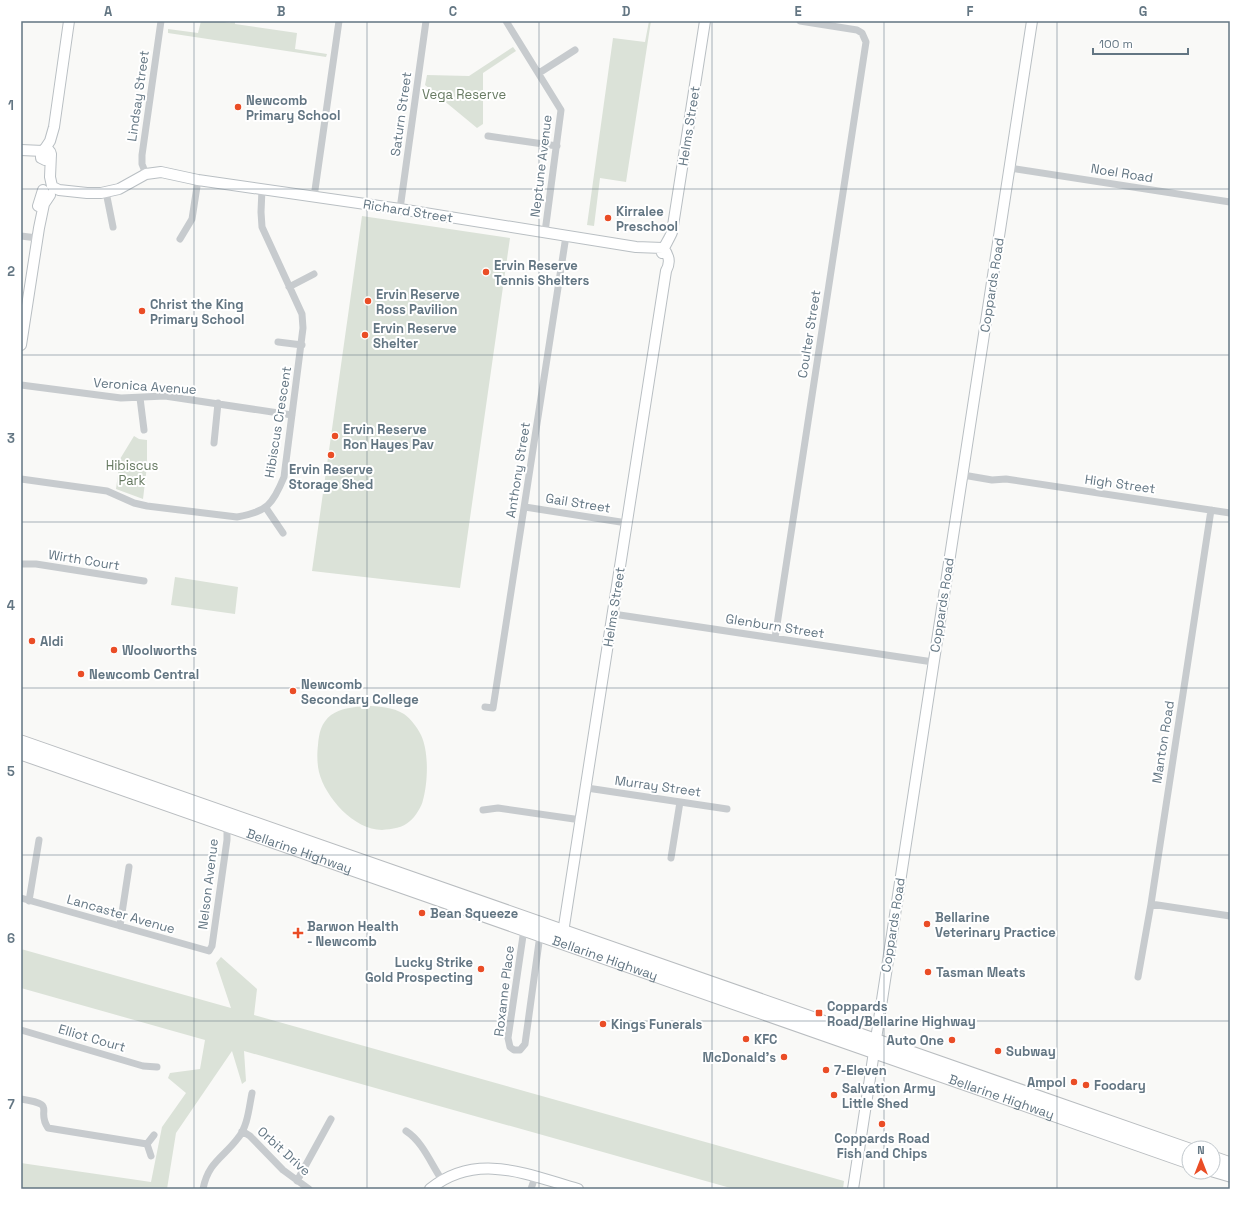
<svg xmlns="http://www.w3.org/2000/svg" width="1251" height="1210" font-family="'Space Grotesk',sans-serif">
<rect width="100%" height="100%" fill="#f9f9f7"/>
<!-- green -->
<path fill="#dbe2d8" d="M201,21H218L230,23L231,21H235V24L297,33L295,49L327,54L326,57L168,33V29L198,33Z
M649,21H651L626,182L600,178L594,226L587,225L613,38L645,42Z
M513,47L516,51L483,73V124L477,128L425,85L427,75L469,76Z
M362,216L510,238L460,588L312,571Z
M134,436L139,439L147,440V466L143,499L116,489L120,459Z
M175,577L238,587L235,614L171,605Z
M366,706C378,706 393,707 404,714C411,719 417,727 421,735C429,752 428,782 423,800C422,806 415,817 410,821C403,828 392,829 382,830C354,830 325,797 319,772C317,764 317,753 318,745C319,733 321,723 331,715C341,708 354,707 366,706Z
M21,949L231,1008L216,963L221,957L257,989L254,1015L844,1181L843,1189H734L244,1051L246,1081L242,1084L232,1051L176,1133L167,1189H21V1163L151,1182L162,1127L186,1093L168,1078L170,1073L200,1069L205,1040L21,988Z"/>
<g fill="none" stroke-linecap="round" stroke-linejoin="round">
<defs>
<path id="secondary" d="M21,150L43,151
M44,150L50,141L54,127L69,21
M51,156L48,159L45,160L41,158V153C43,148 50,148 51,154L50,177L52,186
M53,187L59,190L87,193H101L119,189L146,174L161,172L198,180L400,209L636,247L663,248
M38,206L43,190
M662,253C663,248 670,238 672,232L705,21
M21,345L39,228L44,204L50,195
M562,939L666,271C671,262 669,255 663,248
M430,1189C477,1151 528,1175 578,1189
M853,1189L1032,21"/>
<g id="highway">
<path d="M21,742L1189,1150"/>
<path id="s1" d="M21,753L1189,1162"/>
<path d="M1213,1158L1230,1164"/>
<path d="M1213,1170L1230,1175"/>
</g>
</defs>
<!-- secondary casing -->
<use href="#secondary" stroke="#b9bfc3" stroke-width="12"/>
<!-- highway casing -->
<use href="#highway" stroke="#b9bdc0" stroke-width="15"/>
<!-- street -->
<path stroke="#c7cbce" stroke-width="7" d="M506,21L561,110L545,232
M539,73L575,50
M488,136L557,146
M1010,168L1230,202
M146,174L142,164V155L161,21
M107,197L113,227
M314,197L339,21
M400,209L426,21
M21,236L37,238
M180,239L192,219L198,180
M289,287L314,274
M278,342L302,345
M21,385L121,398L165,396L292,415
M140,398L144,430
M214,443L218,403
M963,475L992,480L1006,479L1230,513
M21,479L107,491L134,503L147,506L237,517C267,512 273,504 284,477L303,328L302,314L262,227L261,212L262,189
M525,507L627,523
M266,508L283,533
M21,564H36L144,581
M613,614L933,662
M775,638L866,42L862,33L857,30L800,21
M485,707L493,708L566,236
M587,788L727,809
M483,810L498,808L581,820
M671,858L680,802
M21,898L209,951L212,946L227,840V826
M29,901L39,840
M1151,904L1230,916
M120,926L129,867
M524,929L508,1038L510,1047L514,1050H520L525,1044L540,935
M1138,977L1151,904L1211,510
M21,1030L143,1066L157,1067
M21,1099C59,1105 35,1109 48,1128L147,1144
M242,1131L250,1136L283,1170L309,1189
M406,1131C423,1142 431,1164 442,1180
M151,1156L147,1144L154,1135
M297,1181L331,1119
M203,1189C208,1162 224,1157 238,1138C248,1126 249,1107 252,1093
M531,1189L535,1177"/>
<!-- secondary -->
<use href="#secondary" stroke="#fff" stroke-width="10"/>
<!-- highway -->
<use href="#highway" stroke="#fff" stroke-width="13"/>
</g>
<!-- grid -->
<path fill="none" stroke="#637683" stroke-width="1" stroke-opacity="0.55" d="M194,21V1189M367,21V1189M539,21V1189M712,21V1189M884,21V1189M1057,21V1189M21,189H1230M21,355H1230M21,522H1230M21,688H1230M21,855H1230M21,1021H1230"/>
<!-- markers -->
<g fill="#ea4d26" stroke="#fff" stroke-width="1.5">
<circle cx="238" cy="107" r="4"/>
<circle cx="608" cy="218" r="4"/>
<circle cx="486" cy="272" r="4"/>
<circle cx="368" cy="301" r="4"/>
<circle cx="142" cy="311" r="4"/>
<circle cx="365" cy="335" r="4"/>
<circle cx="335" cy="436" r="4"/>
<circle cx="331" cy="455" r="4"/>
<circle cx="32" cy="641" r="4"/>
<circle cx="114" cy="650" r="4"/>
<circle cx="81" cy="674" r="4"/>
<circle cx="293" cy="691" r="4"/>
<circle cx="422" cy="913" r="4"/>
<circle cx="927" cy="924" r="4"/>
<path d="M296 927h4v4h4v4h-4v4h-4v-4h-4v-4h4z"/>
<circle cx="481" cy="969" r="4"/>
<circle cx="928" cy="972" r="4"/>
<rect x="815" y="1009" width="8" height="8" rx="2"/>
<circle cx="603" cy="1024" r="4"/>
<circle cx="746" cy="1039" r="4"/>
<circle cx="952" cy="1040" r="4"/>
<circle cx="998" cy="1051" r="4"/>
<circle cx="784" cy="1057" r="4"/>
<circle cx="826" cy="1070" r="4"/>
<circle cx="1074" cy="1082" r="4"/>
<circle cx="1086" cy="1085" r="4"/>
<circle cx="834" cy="1095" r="4"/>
<circle cx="882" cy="1124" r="4"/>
</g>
<g text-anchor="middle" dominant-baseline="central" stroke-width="4" stroke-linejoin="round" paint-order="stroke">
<!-- park labels -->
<g font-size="13" fill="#677a62" stroke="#fff">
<text x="464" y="94">Vega Reserve</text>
<text x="132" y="465">Hibiscus<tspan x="132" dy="15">Park</tspan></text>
</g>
<!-- street labels -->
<g font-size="13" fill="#637683" stroke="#fff">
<text transform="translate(138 96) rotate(-82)">Lindsay Street</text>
<text transform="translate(401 114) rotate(-82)">Saturn Street</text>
<text transform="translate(689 126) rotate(-81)">Helms Street</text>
<text transform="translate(541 166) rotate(-83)">Neptune Avenue</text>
<text transform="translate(1122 173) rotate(9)">Noel Road</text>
<text transform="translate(408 211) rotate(9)">Richard Street</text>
<text transform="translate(992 285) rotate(-81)">Coppards Road</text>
<text transform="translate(809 334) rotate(-81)">Coulter Street</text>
<text transform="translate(145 386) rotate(4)">Veronica Avenue</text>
<text transform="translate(278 422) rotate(-81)">Hibiscus Crescent</text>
<text transform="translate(518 470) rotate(-81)">Anthony Street</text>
<text transform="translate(1120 484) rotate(8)">High Street</text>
<text transform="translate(578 503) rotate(9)">Gail Street</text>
<text transform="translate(84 560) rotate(9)">Wirth Court</text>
<text transform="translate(942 605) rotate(-81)">Coppards Road</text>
<text transform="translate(614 607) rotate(-81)">Helms Street</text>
<text transform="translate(775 626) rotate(9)">Glenburn Street</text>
<text transform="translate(1163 742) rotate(-81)">Manton Road</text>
<text transform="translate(658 786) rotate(8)">Murray Street</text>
<text stroke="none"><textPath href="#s1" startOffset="295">Bellarine Highway</textPath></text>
<text transform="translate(208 884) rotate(-83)">Nelson Avenue</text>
<text transform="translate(121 914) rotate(16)">Lancaster Avenue</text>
<text transform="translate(893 925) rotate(-81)">Coppards Road</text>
<text stroke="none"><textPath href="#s1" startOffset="619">Bellarine Highway</textPath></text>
<text transform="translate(504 991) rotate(-83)">Roxanne Place</text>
<text transform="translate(92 1038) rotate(16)">Elliot Court</text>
<text stroke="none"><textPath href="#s1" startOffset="1039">Bellarine Highway</textPath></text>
<text transform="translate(284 1151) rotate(42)">Orbit Drive</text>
</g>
<!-- poi labels -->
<g font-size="13" font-weight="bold" fill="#637683" stroke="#fff" text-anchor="start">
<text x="246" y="100">Newcomb<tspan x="246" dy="15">Primary School</tspan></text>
<text x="616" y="211">Kirralee<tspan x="616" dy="15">Preschool</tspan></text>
<text x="494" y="265">Ervin Reserve<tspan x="494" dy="15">Tennis Shelters</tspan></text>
<text x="376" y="294">Ervin Reserve<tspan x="376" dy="15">Ross Pavilion</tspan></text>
<text x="150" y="304">Christ the King<tspan x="150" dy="15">Primary School</tspan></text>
<text x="373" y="328">Ervin Reserve<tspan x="373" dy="15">Shelter</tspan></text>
<text x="343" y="429">Ervin Reserve<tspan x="343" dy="15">Ron Hayes Pav</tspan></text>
<text x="331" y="469" text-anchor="middle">Ervin Reserve<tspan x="331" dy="15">Storage Shed</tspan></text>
<text x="40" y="641">Aldi</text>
<text x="122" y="650">Woolworths</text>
<text x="89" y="674">Newcomb Central</text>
<text x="301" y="684">Newcomb<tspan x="301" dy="15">Secondary College</tspan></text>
<text x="430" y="913">Bean Squeeze</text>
<text x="935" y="917">Bellarine<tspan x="935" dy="15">Veterinary Practice</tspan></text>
<text x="307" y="926">Barwon Health<tspan x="307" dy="15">- Newcomb</tspan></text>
<text x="473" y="962" text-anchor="end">Lucky Strike<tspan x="473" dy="15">Gold Prospecting</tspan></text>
<text x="936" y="972">Tasman Meats</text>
<text x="827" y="1006">Coppards<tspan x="827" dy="15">Road/Bellarine Highway</tspan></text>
<text x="611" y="1024">Kings Funerals</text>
<text x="754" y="1039">KFC</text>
<text x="944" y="1040" text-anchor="end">Auto One</text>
<text x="1006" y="1051">Subway</text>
<text x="776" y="1057" text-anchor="end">McDonald's</text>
<text x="834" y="1070">7-Eleven</text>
<text x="1066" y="1082" text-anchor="end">Ampol</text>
<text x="1094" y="1085">Foodary</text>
<text x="842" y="1088">Salvation Army<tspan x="842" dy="15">Little Shed</tspan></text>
<text x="882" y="1138" text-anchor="middle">Coppards Road<tspan x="882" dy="15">Fish and Chips</tspan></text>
</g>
</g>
<!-- border -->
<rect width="1251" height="1210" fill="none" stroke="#ffffff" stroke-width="44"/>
<!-- north arrow -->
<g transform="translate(1201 1160)"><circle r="19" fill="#ffffff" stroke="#c1c8cd"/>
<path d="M0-3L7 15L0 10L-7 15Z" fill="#ea4d26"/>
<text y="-6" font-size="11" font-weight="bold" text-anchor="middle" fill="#637683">N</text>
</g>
<!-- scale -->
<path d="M1093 48v6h95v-6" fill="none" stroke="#637683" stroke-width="2"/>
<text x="1099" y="48" font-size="12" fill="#637683" stroke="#ffffff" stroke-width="3" paint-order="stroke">100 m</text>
<rect x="22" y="22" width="1207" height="1166" fill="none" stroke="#637683" stroke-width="1.5"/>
<g font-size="13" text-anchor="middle" font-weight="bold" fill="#637683">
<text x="108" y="16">A</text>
<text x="281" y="16">B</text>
<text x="453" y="16">C</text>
<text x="626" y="16">D</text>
<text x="798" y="16">E</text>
<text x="970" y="16">F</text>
<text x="1143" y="16">G</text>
<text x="11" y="110">1</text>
<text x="11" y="276">2</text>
<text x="11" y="443">3</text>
<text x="11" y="610">4</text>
<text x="11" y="776">5</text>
<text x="11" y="943">6</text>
<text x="11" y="1109">7</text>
</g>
</svg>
